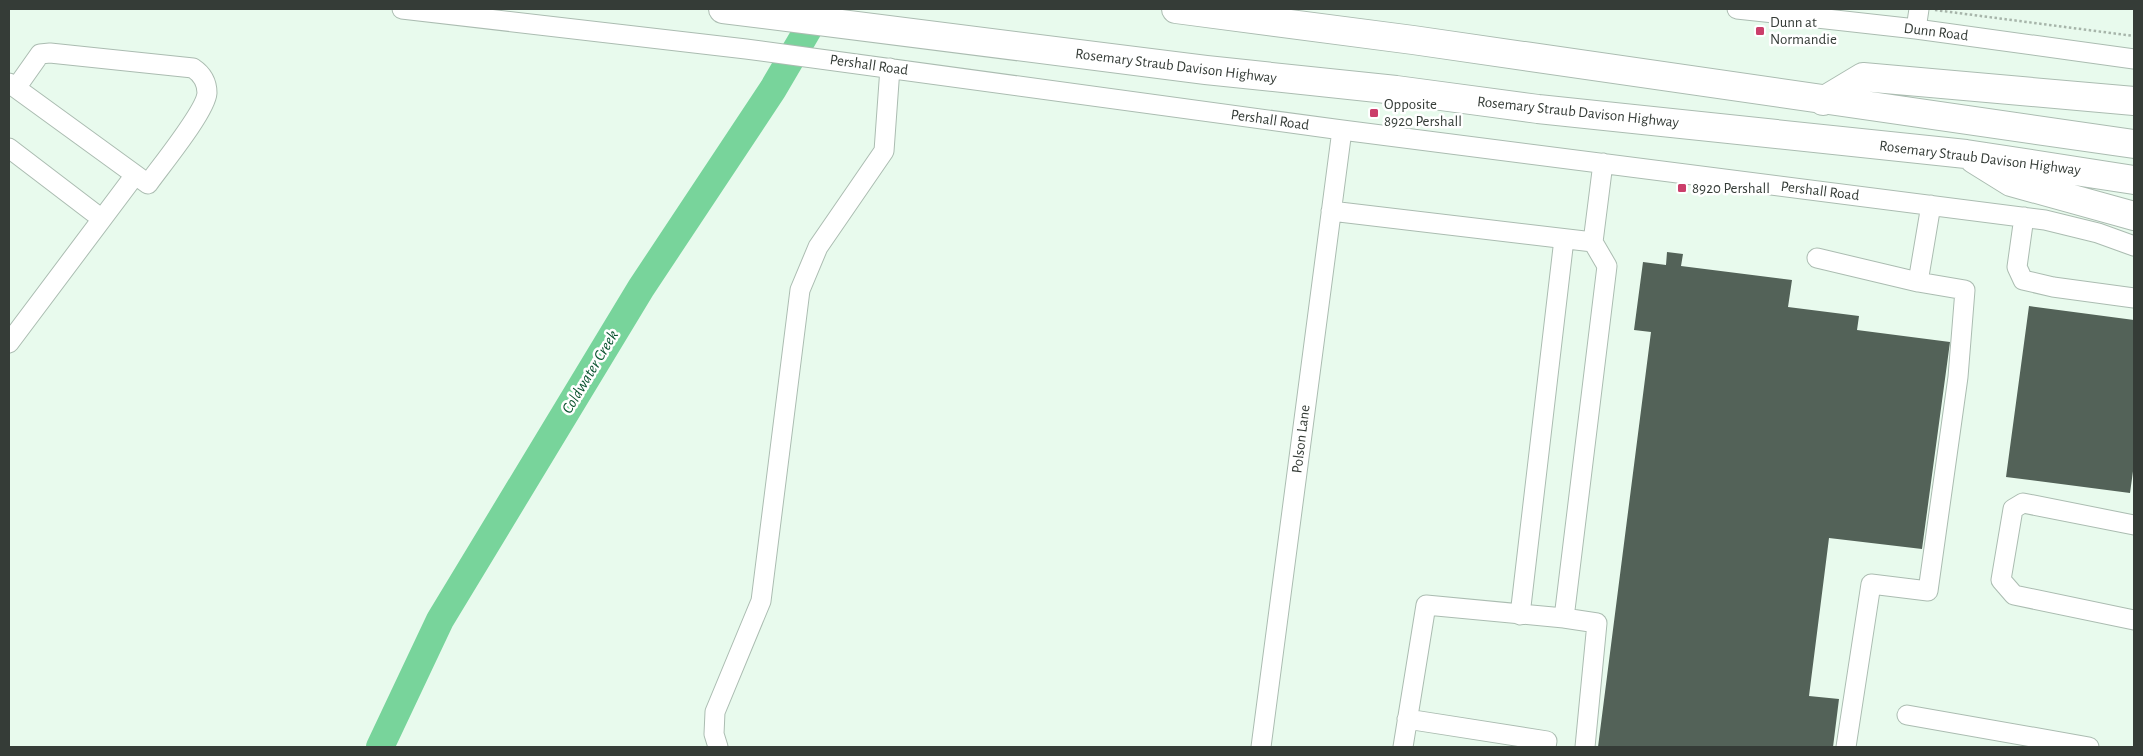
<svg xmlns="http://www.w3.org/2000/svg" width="2143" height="756" font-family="'Alegreya Sans',sans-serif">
<rect width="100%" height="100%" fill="#e8faed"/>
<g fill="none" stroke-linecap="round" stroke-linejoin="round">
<!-- river -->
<path stroke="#78d49b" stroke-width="28" d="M380,747L440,620L641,288L773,89L820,9"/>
</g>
<!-- building -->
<path fill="#536258" d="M1667,252L1683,254L1681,266L1792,280L1788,307L1859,316L1857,330L1950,342L1922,549L1829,538L1809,696L1839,699L1833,747H1598L1651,332L1634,330L1643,262L1666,265Z
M2029,306L2134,320V464L2130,493L2006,477Z"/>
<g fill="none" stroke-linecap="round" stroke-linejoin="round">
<defs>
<path id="minor" d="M402,9L746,49L1342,130L2045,220L2098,233L2134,246
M1737,9L1916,29L2134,59
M1916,29L1919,9
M9,83L148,184C160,167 206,111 207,93C207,82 202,74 193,68L50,53L40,54L16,88
M9,148L102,219
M1331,211L1593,242
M2024,217L2017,267L2023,280L2053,287L2134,298
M1817,258L1918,282
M9,343L135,175
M2134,525L2023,503L2013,509L2001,580L2014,595L2134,620
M1520,615L1564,239
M1907,715L2089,747
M1407,719L1547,741L1546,747
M718,747L714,734L715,712L761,601L800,290L818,247L884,151L890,68
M1261,747L1342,130
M1403,747L1426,605L1564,618
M1585,747L1597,623L1564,618L1607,266L1593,242L1603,163
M1846,747L1871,584L1928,591L1958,377L1965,290L1918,282L1931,205"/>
<path id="highway" d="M723,9L1206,70L1396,90L1538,109L1966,154L2134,180
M1176,9L1413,40L2134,144
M1823,101L1863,77L2134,101
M1974,159L2011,182L2134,216"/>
</defs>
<!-- minor casing -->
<use href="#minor" stroke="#abbcb1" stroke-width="21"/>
<!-- highway casing -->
<use href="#highway" stroke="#abbcb1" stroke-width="30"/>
<!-- path -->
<path stroke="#a7b5aa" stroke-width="2.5" stroke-dasharray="2.5 2.5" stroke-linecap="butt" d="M1935,10L2134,36"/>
<!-- minor -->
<use href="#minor" stroke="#fff" stroke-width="19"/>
<!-- highway -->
<use href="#highway" stroke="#fff" stroke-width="28"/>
</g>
<!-- markers -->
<g fill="#cb3e6a" stroke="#fff" stroke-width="2">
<rect x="1755" y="26" width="10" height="10" rx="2.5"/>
<rect x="1369" y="108" width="10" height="10" rx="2.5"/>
<rect x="1677" y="183" width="10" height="10" rx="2.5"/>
</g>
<g text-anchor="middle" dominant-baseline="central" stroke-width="5" stroke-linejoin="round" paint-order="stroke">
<!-- poi labels -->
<g font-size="15" fill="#353c37" stroke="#fff" text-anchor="start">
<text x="1770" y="22">Dunn at<tspan x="1770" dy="17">Normandie</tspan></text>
<text x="1384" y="104">Opposite<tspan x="1384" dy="17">8920 Pershall</tspan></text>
<text x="1692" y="188">8920 Pershall</text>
</g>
<!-- street labels -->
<g font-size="15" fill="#353c37" stroke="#fff">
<text transform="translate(1936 32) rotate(7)">Dunn Road</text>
<text transform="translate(869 65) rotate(8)">Pershall Road</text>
<text transform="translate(1176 66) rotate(7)">Rosemary Straub Davison Highway</text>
<text transform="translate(1578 112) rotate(6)">Rosemary Straub Davison Highway</text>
<text transform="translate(1270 120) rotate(8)">Pershall Road</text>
<text transform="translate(1980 158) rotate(7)">Rosemary Straub Davison Highway</text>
<text transform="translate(1820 191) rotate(7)">Pershall Road</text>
<text transform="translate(1301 439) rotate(-83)">Polson Lane</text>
</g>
<!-- water labels -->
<g font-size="16" font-style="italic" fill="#0a532f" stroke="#fff">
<text transform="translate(590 372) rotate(-59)">Coldwater Creek</text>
</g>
</g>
<!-- border -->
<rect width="2143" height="756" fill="none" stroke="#353c37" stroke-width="20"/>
</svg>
